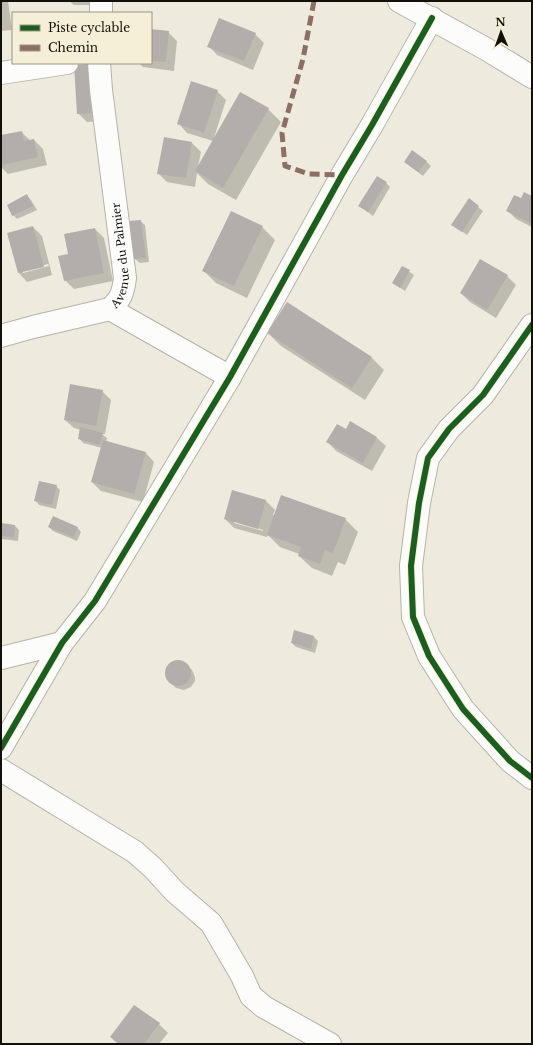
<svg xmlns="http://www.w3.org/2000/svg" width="533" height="1045" font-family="'Libre Baskerville',serif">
<rect width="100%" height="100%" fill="#eeebde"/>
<!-- shadow -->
<path fill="#0003" fill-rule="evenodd" d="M1,1H8L12,30L1,31Z
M69,1H98V5H74Z
M151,30L168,32L177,41L174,71L143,67L139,63H151Z
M255,34L264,43L253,70L217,55L209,46Z
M89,65L101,121L87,122L78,113Z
M217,91L226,100L214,138L268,109L281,122L236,200L208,184L197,173L195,187L167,182L158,173L192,143L201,152L198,167L213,141L187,133L179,124Z
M21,132L31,141L34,140L43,149L47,165L8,174L1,167V136Z
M426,161L431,166L423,176L405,162Z
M386,183L390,187L373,216L360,206Z
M27,196L31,200L37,210L17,219L13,215Z
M532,197V227L516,219L507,210L522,200Z
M469,200L483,211L467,235L452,224Z
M140,221L145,225L149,262L140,263L135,259Z
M33,227L42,236L52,275L27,282L19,273ZM48,264L49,266L23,273V271Z
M262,227L275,240L247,298L216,283L203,270Z
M95,229L104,238L113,281L74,289L65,280Z
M402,267L414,275L405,291L393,283Z
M507,276L516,285L496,318L470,302L461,293Z
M268,333L371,357L384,370L365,400L281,346Z
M102,391L111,400L105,434H102L107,438L106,442L146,453L154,462L143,502L101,491L92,482L102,448L83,443L79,438L81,430L74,428L65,420Z
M351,423L377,438L386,446L372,471L336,451L328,442L346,431Z
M56,486L60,490L56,509L39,505L35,500Z
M233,491L266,501L275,510L273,515H275L345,519L358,532L345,565L338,562L332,576L312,568L299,556V554L280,547L268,535L267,537L234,528L225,519ZM234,521L263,530V531L234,523Z
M1,524L15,526L19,530L18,541L1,539Z
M49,527H77L81,532L77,541L53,531Z
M295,632L314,637L318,641L315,653L296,647L292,643Z
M180,661L187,665L192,670L195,677V681L191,687L184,690L176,688L168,680L166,673L167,668L172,663Z
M159,1024L168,1033L159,1044H118L111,1037Z"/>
<!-- building -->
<path fill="#b3aeab" d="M219,18L256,33L244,61L207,47Z
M151,29L169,31L166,62L151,61Z
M89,64L92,113L77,114L74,65Z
M191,81L218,90L204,133L177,124Z
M240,92L269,108L223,188L195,171Z
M22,131L24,141L34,139L38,157L1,165V135Z
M164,137L192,142L186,178L157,174Z
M412,150L427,161L418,172L404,162Z
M377,176L387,182L368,212L358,206Z
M524,192L532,196V224L506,211L514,195L521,198Z
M27,194L33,206L12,216L7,205Z
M469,198L479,206L462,232L451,225Z
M231,211L263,226L234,286L202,271Z
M141,220L146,258L134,259L129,221Z
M33,226L44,267L18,273L7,233Z
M95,228L104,273L64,281L58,256L68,254L64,234Z
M480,259L508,275L487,310L460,293Z
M402,266L410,270L400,288L392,283Z
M287,302L372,357L352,388L267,333Z
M70,384L103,390L96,426L64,420Z
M350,421L377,437L363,463L326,442L337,424L346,429Z
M80,427L103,433L100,445L78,439Z
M103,440L146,452L134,494L91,482Z
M39,481L57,485L52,505L34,501Z
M232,490L266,500L258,529L224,519Z
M281,495L346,518L333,553L325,550L320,564L298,556L301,547L267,535Z
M53,516L78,527L73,537L48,527Z
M1,523L15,525L14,537L1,536Z
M294,630L314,636L311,649L291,643Z
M165 673a13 13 0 1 1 26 0a13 13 0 1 1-26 0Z
M134,1005L160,1023L144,1044H119L110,1037Z"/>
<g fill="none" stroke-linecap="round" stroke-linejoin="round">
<defs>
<g id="minor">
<path d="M399,1L486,49L532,77"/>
<path d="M101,13V1"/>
<path d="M1,73L67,63"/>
<path d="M110,309L230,377"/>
<path d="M532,325L483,395L449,429L428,458L419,503L411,566L413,617L429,656L463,709L510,761L532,778"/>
<path id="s1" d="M1,336L33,327L110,309C121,299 123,293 125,278L101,90L99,63"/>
<path d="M1,658L62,643"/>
<path d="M1,748L62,643L95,601L230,377L342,175L372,125L432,18"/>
<path d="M1,770L135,852L153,868L175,892L211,923L242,976L251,996L264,1007L330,1044"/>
</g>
</defs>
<!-- minor casing -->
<use href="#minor" stroke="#b5b2a9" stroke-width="24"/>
<!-- minor -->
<use href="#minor" stroke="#fcfcfa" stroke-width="22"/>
<!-- quiet -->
<path stroke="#8d6e63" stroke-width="5" stroke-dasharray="10 5" stroke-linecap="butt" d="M314,1L303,59L282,133L285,166L309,174L342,175"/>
<defs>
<path id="cycleway" d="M532,325L483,395L449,429L428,458L419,503L411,566L413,617L429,656L463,709L510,761L532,778
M1,748L62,643L95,601L230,377L342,175L372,125L432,18"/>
</defs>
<!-- cycleway casing -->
<use href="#cycleway" stroke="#f5efd7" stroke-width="8"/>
<!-- cycleway -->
<use href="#cycleway" stroke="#1b5e20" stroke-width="6"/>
</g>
<g text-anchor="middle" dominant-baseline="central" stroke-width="4" stroke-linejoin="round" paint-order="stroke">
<!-- street labels -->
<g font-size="11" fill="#121008" stroke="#f5efd7">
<text stroke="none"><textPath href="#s1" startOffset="170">Avenue du Palmier</textPath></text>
</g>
</g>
<!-- border -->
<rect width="533" height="1045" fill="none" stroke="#121008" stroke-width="4"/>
<!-- legend -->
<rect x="12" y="12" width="140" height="52" fill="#f5efd7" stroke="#9a9684"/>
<rect x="20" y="25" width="20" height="6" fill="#1b5e20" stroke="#9a9684"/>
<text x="48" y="32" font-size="12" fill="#121008">Piste cyclable</text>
<rect x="20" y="45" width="20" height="6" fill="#8d6e63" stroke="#9a9684"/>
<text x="48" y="52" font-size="12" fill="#121008">Chemin</text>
<!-- north arrow -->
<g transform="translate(501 32) rotate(358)" stroke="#f5efd7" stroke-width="3" paint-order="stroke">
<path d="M0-3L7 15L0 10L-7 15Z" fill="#121008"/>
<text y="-6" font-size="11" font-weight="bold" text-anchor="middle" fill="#121008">N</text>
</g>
</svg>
